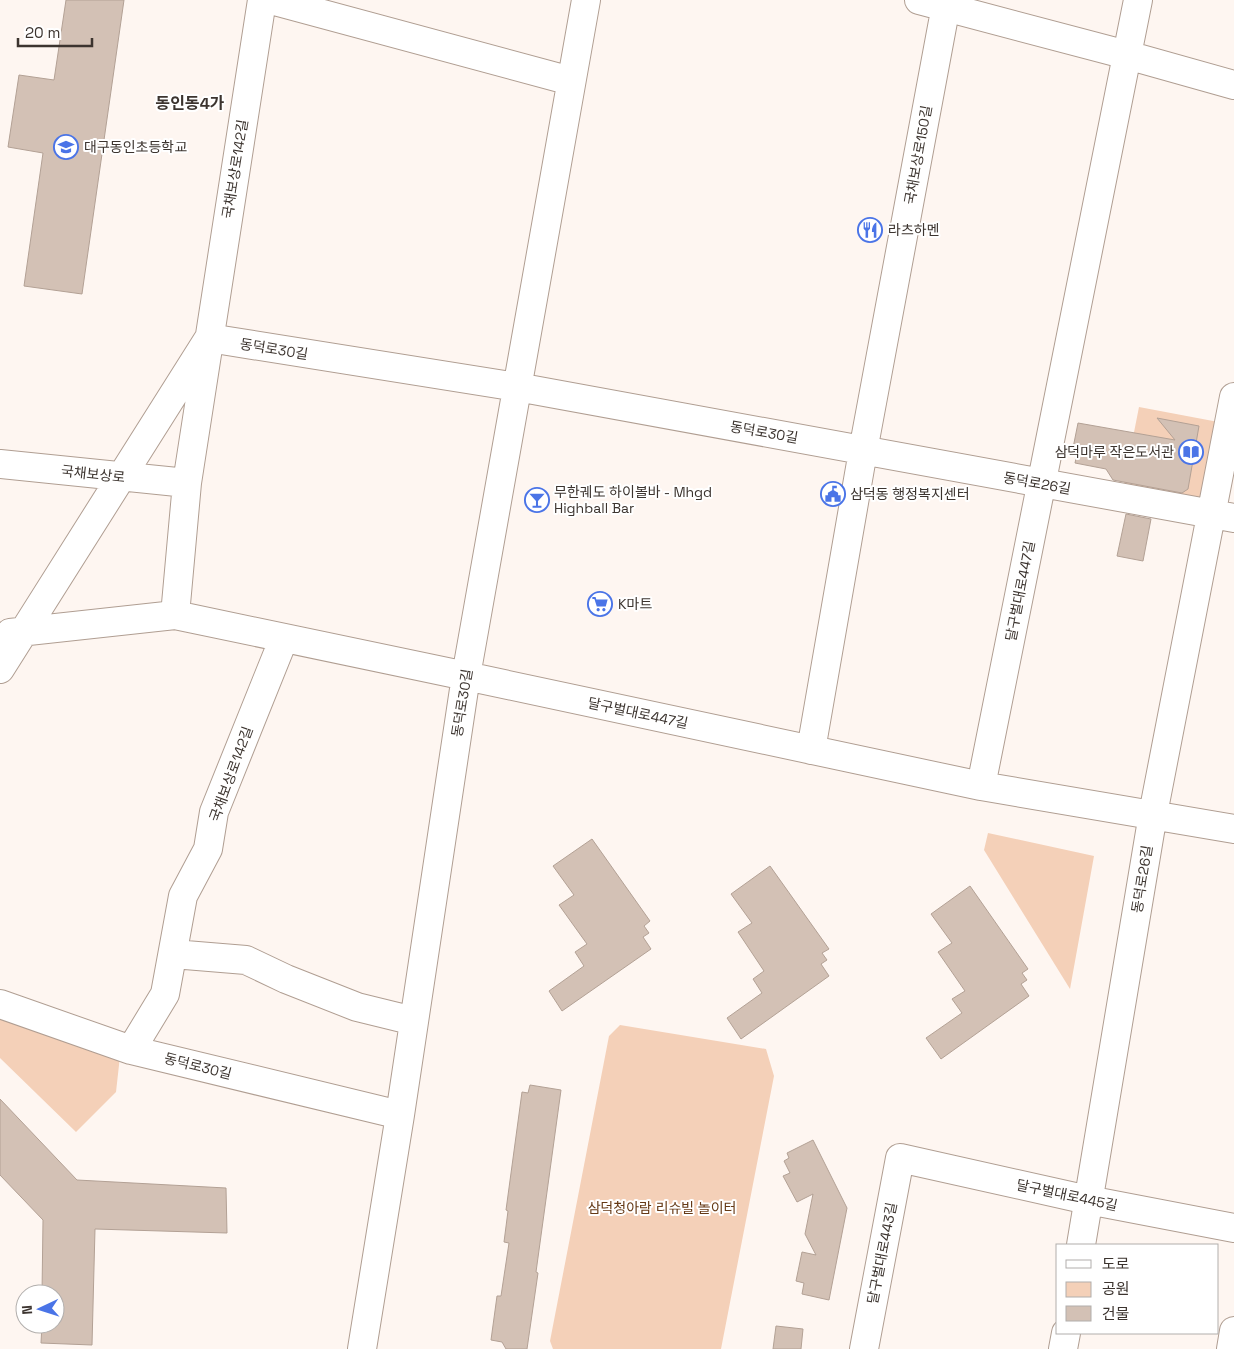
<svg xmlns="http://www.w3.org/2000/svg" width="1234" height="1349" font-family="'Space Grotesk','Noto Sans KR',sans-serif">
<rect width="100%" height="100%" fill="#fef6f1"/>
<!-- green -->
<path fill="#f4d0b8" d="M1139,407L1229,424L1211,514L1121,498Z
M988,833L1094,856L1070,989L984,850Z
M0,1013L121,1047L116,1092L76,1132L0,1058Z
M620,1025L766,1049L774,1076L721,1349H553L550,1341L609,1036Z"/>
<!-- building -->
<path fill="#d3c1b5" stroke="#b3a195" d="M66,0H124L82,294L24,286L43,153L8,147L19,75L54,80Z
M1157,418L1199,426L1188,489L1182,493L1113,480L1106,469L1075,463L1077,454L1072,453L1078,423L1175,440Z
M1126,514L1151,519L1143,561L1117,556Z
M592,839L650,921L644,926L649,933L643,937L651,949L562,1011L549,991L584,966L575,952L587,944L559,905L574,895L553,866Z
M770,866L829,949L822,953L827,960L821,964L829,976L741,1039L727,1018L762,993L753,979L764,971L738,932L752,923L731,894Z
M970,886L1028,969L1022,973L1027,980L1021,984L1029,996L941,1059L926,1038L962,1013L952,999L965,991L938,952L952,943L931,914Z
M530,1085L561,1090L536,1272L538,1273L527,1349H506L502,1342L491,1340L497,1296H501L509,1243L504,1242L508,1211L506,1210L522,1092L528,1093Z
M0,1099L77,1180L226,1188L227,1233L95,1229L92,1345L41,1343L42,1324H55V1294H42L43,1220L0,1175Z
M813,1140L847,1208L829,1300L802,1294L804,1283L796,1281L802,1252L816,1255L805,1234L813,1194L797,1202L783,1176L790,1173L784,1161L789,1158L787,1153Z
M776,1326L803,1329L801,1349H773Z"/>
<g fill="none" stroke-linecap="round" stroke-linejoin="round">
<defs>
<path id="minor" d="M271,0L571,81
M919,0L1127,55L1234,85
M0,464L187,483
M175,615L187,483L262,0
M10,633L175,615L466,676L981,786L1234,829
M0,669L209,338L517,387L1234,518
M811,750L863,451L947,0
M981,786L1138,0
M173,954L246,960L286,979L357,1007L414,1021
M0,1004L131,1050L400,1115
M131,1050L165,994L183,896L208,849L214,812L284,638
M1081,1245L1153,814L1234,397
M362,1349L400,1115L466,676L586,0
M864,1349L900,1158L1088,1200L1234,1228
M1063,1349L1066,1333
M1231,1349L1234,1331"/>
</defs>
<!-- minor casing -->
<use href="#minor" stroke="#b09e92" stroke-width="30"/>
<!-- minor -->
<use href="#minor" stroke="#fff" stroke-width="28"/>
</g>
<!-- icons -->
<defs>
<symbol id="school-ring" viewBox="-11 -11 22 22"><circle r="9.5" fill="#fff" stroke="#4a74e7" stroke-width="1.5"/><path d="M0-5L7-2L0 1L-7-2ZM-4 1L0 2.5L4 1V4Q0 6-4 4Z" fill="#4a74e7"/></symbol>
<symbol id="restaurant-ring" viewBox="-11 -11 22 22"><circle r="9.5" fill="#fff" stroke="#4a74e7" stroke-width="1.5"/><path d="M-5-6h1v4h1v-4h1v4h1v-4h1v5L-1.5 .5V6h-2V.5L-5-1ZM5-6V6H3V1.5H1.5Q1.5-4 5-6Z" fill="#4a74e7"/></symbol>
<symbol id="library-ring" viewBox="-11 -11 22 22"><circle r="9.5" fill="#fff" stroke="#4a74e7" stroke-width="1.5"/><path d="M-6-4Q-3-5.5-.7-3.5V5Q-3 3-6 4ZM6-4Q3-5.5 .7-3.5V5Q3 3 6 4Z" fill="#4a74e7"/></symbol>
<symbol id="civic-ring" viewBox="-11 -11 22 22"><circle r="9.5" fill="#fff" stroke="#4a74e7" stroke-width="1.5"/><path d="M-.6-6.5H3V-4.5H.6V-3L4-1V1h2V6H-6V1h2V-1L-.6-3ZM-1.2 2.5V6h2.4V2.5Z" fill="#4a74e7"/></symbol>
<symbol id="bar-ring" viewBox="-11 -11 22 22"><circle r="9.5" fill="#fff" stroke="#4a74e7" stroke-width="1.5"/><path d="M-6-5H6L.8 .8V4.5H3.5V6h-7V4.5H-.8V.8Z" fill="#4a74e7"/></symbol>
<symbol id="supermarket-ring" viewBox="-11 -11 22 22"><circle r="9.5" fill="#fff" stroke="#4a74e7" stroke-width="1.5"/><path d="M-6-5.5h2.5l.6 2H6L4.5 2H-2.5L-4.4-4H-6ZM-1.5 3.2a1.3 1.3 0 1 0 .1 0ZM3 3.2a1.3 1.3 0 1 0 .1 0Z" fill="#4a74e7"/></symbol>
</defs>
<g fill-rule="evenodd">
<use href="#school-ring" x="52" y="133" width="28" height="28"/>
<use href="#restaurant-ring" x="856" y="216" width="28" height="28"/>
<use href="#library-ring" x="1177" y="438" width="28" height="28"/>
<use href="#civic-ring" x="819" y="480" width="28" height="28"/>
<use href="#bar-ring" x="523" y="486" width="28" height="28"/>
<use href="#supermarket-ring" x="586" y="590" width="28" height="28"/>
</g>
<g text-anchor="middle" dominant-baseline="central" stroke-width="4" stroke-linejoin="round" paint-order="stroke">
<!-- poi labels -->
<g font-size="14" fill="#3c342f" stroke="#fff" text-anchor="start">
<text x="84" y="147">대구동인초등학교</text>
<text x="888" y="230">라츠하멘</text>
<text x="1174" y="452" text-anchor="end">삼덕마루 작은도서관</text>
<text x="554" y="492">무한궤도 하이볼바 - Mhgd<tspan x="554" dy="16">Highball Bar</tspan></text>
<text x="850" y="494">삼덕동 행정복지센터</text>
<text x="618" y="604">K마트</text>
</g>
<!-- street labels -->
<g font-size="14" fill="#3c342f" stroke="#fff">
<text transform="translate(918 155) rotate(-80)">국채보상로150길</text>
<text transform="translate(235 169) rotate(-81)">국채보상로142길</text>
<text transform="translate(274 349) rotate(9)">동덕로30길</text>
<text transform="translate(764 432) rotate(10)">동덕로30길</text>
<text transform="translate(93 474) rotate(6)">국채보상로</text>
<text transform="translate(1037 483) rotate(10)">동덕로26길</text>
<text transform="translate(1020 591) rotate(-79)">달구벌대로447길</text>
<text transform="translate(462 703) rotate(-81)">동덕로30길</text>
<text transform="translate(638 713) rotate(12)">달구벌대로447길</text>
<text transform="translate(231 774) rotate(-70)">국채보상로142길</text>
<text transform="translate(1142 879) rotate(-81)">동덕로26길</text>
<text transform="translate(198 1066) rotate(14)">동덕로30길</text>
<text transform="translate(1067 1195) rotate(12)">달구벌대로445길</text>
<text transform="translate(882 1253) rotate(-79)">달구벌대로443길</text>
</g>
<!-- park labels -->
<g font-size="14" fill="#653915" stroke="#fff">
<text x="662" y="1208">삼덕청아람 리슈빌 놀이터</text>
</g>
<!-- quarter labels -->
<g font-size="16" font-weight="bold" fill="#3c342f" stroke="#fff">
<text x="190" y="103">동인동4가</text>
</g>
</g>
<!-- legend -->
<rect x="1056" y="1244" width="162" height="90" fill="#ffffff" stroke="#b1aeac"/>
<rect x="1066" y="1260" width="25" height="8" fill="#ffffff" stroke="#b1aeac"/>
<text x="1102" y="1269" font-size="15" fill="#3c342f">도로</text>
<rect x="1066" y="1282" width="25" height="15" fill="#f4d0b8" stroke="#b1aeac"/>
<text x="1102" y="1294" font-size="15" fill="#3c342f">공원</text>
<rect x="1066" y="1306" width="25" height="15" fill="#d3c1b5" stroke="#b1aeac"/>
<text x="1102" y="1319" font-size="15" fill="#3c342f">건물</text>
<!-- north arrow -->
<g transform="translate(40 1309) rotate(266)"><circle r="24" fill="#ffffff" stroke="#b1aeac"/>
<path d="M0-4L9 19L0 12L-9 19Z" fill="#4a74e7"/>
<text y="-8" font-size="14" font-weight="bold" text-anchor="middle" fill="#3c342f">N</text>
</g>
<!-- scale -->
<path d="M18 38v8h74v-8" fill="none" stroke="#3c342f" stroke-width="2.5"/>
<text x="25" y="38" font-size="15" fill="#3c342f" stroke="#ffffff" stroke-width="4" paint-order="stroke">20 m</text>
</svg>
